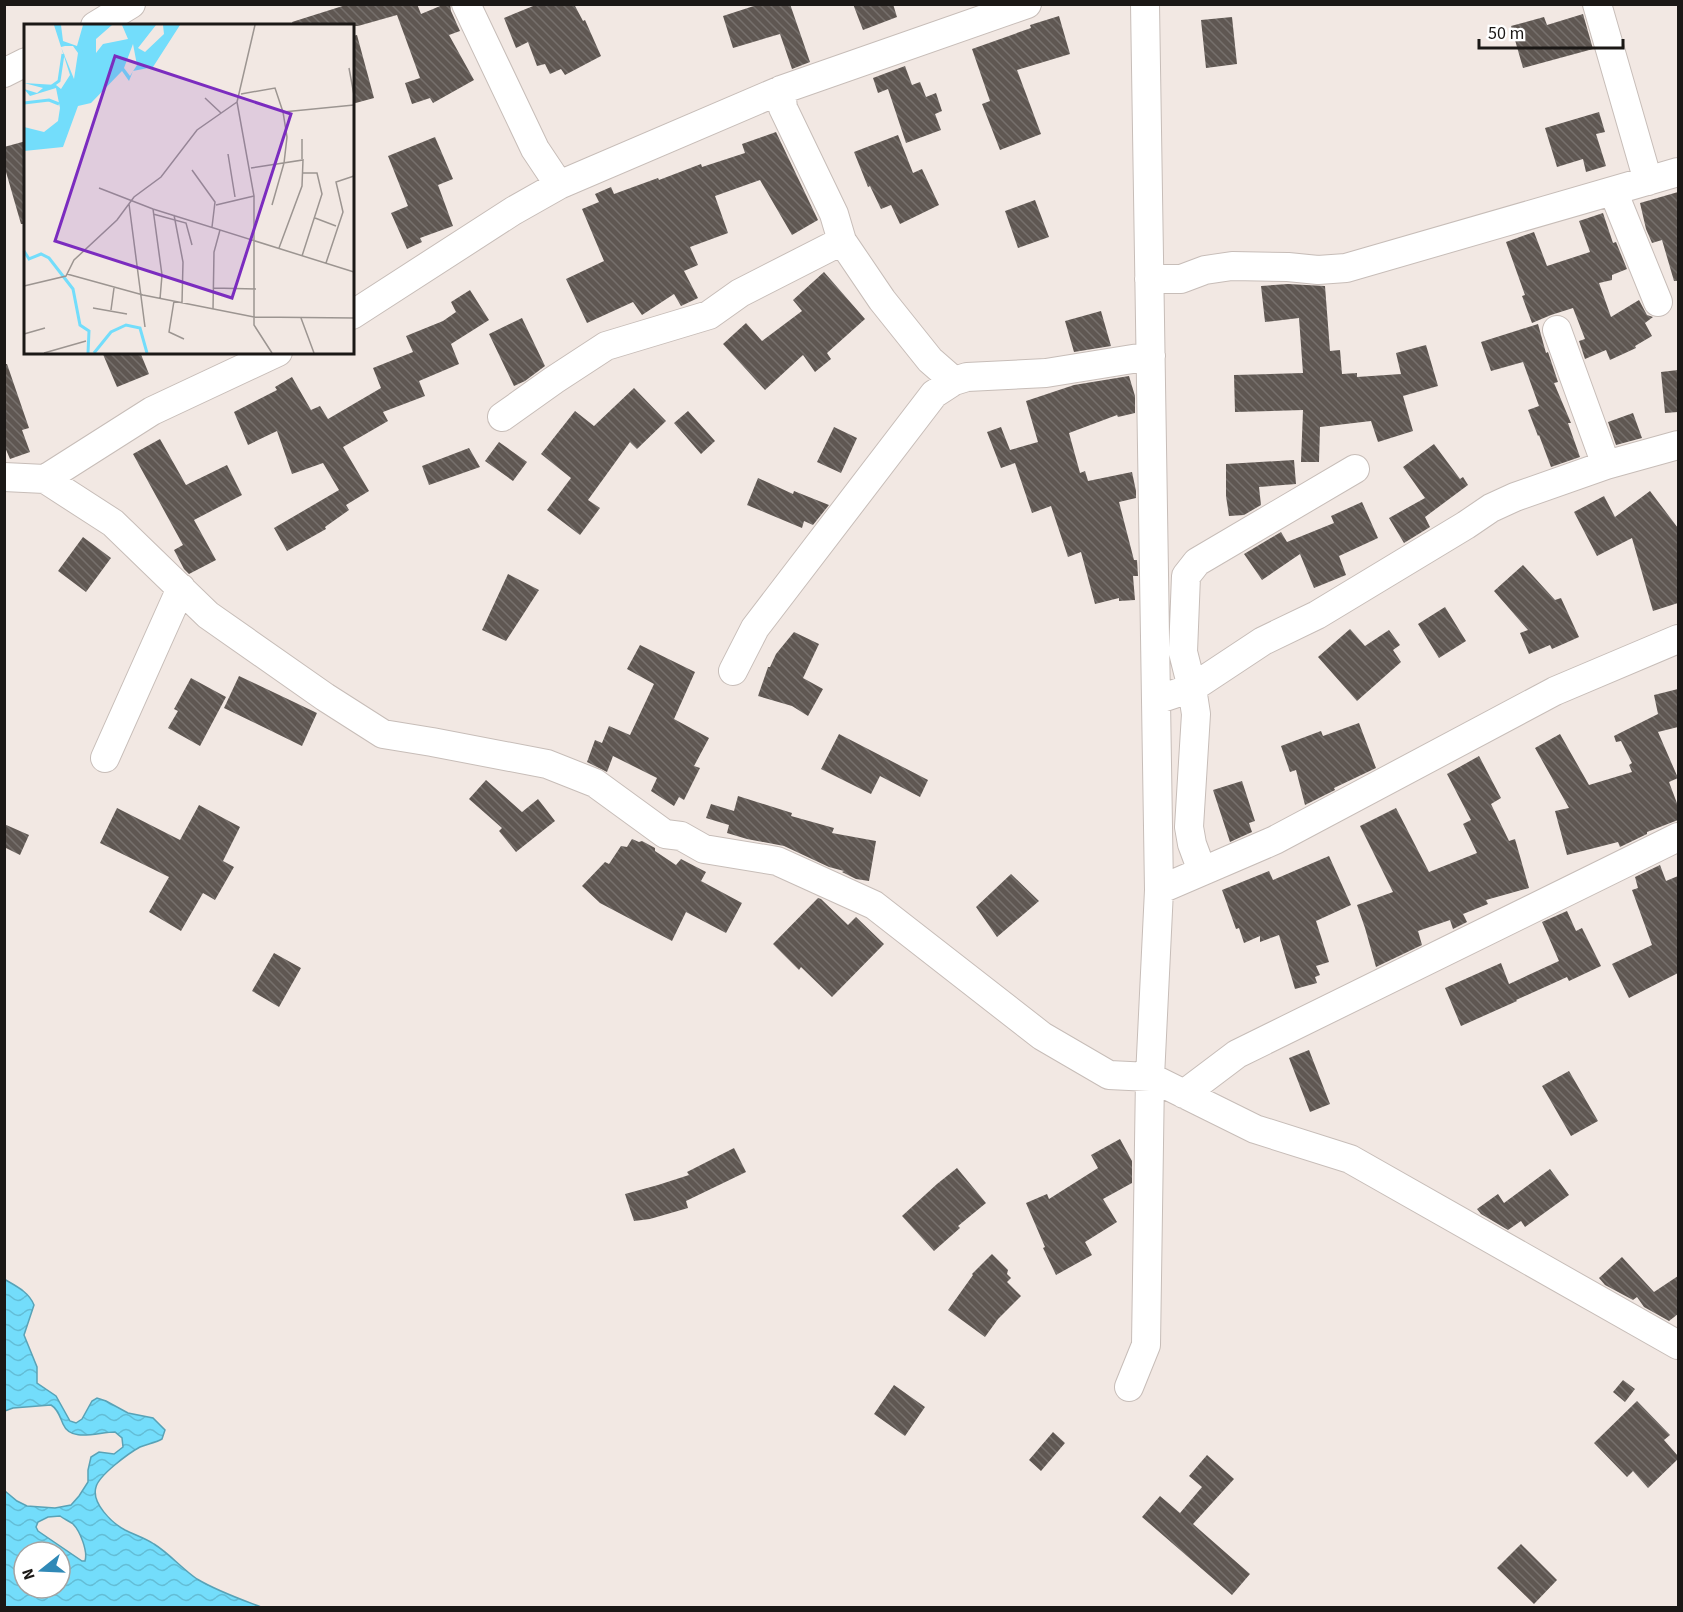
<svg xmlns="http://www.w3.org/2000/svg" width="1683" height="1612" font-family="'Source Sans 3',sans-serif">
<defs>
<pattern id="water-waves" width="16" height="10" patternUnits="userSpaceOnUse" patternTransform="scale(1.5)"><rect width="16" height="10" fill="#73ddfb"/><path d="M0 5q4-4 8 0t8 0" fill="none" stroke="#63bdd6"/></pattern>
<pattern id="building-back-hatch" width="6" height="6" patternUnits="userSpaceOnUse" patternTransform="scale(1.5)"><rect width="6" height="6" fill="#5f5752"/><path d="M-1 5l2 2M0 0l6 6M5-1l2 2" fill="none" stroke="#76706c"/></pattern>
</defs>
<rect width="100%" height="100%" fill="#f2e8e3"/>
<!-- water -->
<path fill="url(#water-waves)" stroke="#59a2b6" stroke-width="1.5" fill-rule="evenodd" d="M4,1279C16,1286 29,1292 34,1305L24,1335L37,1367V1383L56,1396L70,1421L76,1423L82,1419L92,1401L97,1398L106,1401L128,1413L153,1418L165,1430L162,1439C155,1443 147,1444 140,1447C129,1453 99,1475 96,1487C91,1503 112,1523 125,1530C135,1535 145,1538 154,1544C170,1554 182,1569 197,1579C217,1591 240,1599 261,1607H5V1491L17,1501L27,1506L55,1508L71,1505L79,1496L88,1482V1470L91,1457L99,1452L114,1454L123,1447L122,1438L115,1432C98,1432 71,1443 63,1424C60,1417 58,1409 51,1405L13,1408L5,1411ZM60,1516C64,1519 69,1521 73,1524C80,1531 88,1551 85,1561H82L38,1531L36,1527L38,1522L48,1517ZM24,1552H60V1588H24Z"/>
<!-- building -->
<path fill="url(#building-back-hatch)" d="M349,4H417L421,14L445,4H450L451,11L460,31L449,35L474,80L433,103L430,98L412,104L405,83L420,78L397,15L358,26H293L292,22Z
M538,4H574L583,21L585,20L601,56L565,75L561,69L550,74L545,64L537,66L528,42L516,48L504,18Z
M760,4H790L810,62L792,69L780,34L733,48L723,16Z
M853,4H893L897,17L863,30Z
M1583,14L1593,49L1523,68L1511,26L1544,17L1547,25Z
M1059,16L1070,54L1017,70L1041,134L1000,150L982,104L990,101L972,49L1031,28L1030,25Z
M1232,17L1237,64L1206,68L1201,20Z
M357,35L374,98L352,104V36Z
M905,66L912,85L920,82L926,97L936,93L942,111L935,114L941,130L906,143L888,89L878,93L873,78Z
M1599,112L1605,132L1596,134L1606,166L1586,172L1583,159L1557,167L1545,128Z
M776,132L818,220L792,235L760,180L715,196L728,233L690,247L698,265L684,271L698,298L681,306L674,294L642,315L633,302L587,323L566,279L604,261L582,209L599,202L595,194L611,187L614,194L658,178L659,180L701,164L702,167L745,153L742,144Z
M898,135L913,173L922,169L939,205L900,224L891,205L881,209L870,186L868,187L854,152Z
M435,137L453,179L438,185L453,226L420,238L422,242L407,249L391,213L408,206L388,156Z
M26,141V224H21L4,165V147Z
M1678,192V281H1674L1662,240L1652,243L1646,229L1640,203Z
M1035,200L1049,237L1018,248L1005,211Z
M1603,213L1613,243L1616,242L1627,269L1612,275V280L1599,283L1611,317L1639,300L1647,315L1653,317L1645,323L1652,336L1635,346L1636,348L1610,360L1606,350L1585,359L1579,341L1585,339L1573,308L1551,315L1532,323L1522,296L1525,295L1506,242L1534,232L1547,266L1590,252L1579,221Z
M824,272L865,319L827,353L831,359L815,372L803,355L765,390L723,344L746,323L762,341L802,311L793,300Z
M1288,284L1325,286L1330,351L1340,350L1342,374L1357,373V377L1401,374L1396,353L1426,345L1438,386L1403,396L1413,431L1378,442L1371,421L1320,427L1319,462H1301L1303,410L1235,412L1234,375L1303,373L1299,318L1265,322L1261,286Z
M470,290L489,320L451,344L459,364L419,381L425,396L383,412L388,421L343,447L369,491L346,505L349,510L325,527L326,529L287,551L274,528L339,490L323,463L292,474L277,431L248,445L234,412L277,390L275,387L292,377L311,410L320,406L328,419L381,388L373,368L413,352L406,336L443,321L456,312L451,302Z
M1101,311L1111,346L1074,352L1065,321Z
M522,318L545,366L525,381L514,386L489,334Z
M1538,324L1546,353L1548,352L1558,382L1554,383L1571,423H1568L1580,457L1551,467L1539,435L1538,436L1528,410L1539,406L1523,362L1491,371L1481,342Z
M102,352H140L149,374L117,387Z
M4,364H7L29,428L22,430L30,452L10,459L4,445Z
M1678,370V412L1665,413L1661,372Z
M1129,376L1135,396V413L1118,417L1117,415L1069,433L1080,473L1085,471L1088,481L1132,472L1136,491V498L1119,502L1134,560H1137L1138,576H1133L1135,600L1119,601V598L1095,604L1081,552L1068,557L1051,506L1032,513L1015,463L1001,468L987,432L1001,427L1010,450L1038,442L1026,401L1074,385Z
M634,388L666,421L637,449L630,442L588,500L600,508L580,535L547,510L571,478L541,454L575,411L594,426Z
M688,411L715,441L701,454L674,423Z
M1633,413L1642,438L1616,445L1608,422Z
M834,427L857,438L841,473L817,462Z
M160,439L186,485L227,465L242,495L194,520L216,560L189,574L184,569L174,550L183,545L133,454Z
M499,442L527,462L513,481L485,461Z
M1434,444L1460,479L1463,477L1468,485L1425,517L1430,527L1404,543L1389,518L1425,498L1403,467Z
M469,448L480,467L429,485L422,466Z
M1294,460L1296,484L1259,487L1261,505L1244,515L1229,516L1226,496V464Z
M758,478L793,494L794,491L829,505L813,525L804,521L802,528L747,505Z
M1650,491L1678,528V603L1653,611L1632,538L1597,556L1574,512L1604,496L1615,517Z
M1362,502L1378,538L1339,556L1346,575L1314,588L1300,554L1262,580L1244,554L1281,532L1287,542L1334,523L1331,516Z
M83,537L111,558L86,592L58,571Z
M1523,565L1555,600L1561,598L1579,637L1552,649L1550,645L1529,654L1520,633L1528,630L1494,591Z
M508,574L539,590L506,641L482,630Z
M1445,607L1466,641L1439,658L1418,624Z
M1350,629L1365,646L1389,630L1400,645L1393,650L1401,662L1357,701L1318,657Z
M794,632L819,644L803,678L823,689L808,716L792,706L758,696L768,667H770L776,654Z
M640,645L695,672L674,719L709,738L694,766L700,768L684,800L679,797L674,806L651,791L657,778L613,756L607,772L587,762L595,740L602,743L609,726L630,735L654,684L627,669Z
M239,676L317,713L302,746L224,708Z
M191,678L226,697L200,746L168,728L178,711L174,709Z
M1678,689V727L1658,732L1678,778L1669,782L1678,806V820L1647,832V834L1620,847L1618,842L1567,855L1555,811L1569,808L1535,748L1560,734L1589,785L1632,772L1629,765L1632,763L1621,741L1616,742L1614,736L1658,714L1654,695Z
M1359,723L1376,768L1334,788L1335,790L1305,805L1296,770L1290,772L1281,746L1321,731L1323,736Z
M839,734L928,780L920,797L880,776L871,794L821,769Z
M1479,756L1501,798L1491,804L1509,841L1515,839L1529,888L1486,900L1488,904L1463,914L1467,922L1453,929L1450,920L1418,931L1422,945L1376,967L1365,928L1357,905L1393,892L1360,826L1396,808L1429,872L1477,853L1463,824L1471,820L1447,774Z
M486,780L522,812L538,799L555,821L516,852L499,831L502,828L469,799Z
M1242,781L1255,821L1249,823L1252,832L1230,842L1213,790Z
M738,796L792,813L791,816L834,828L832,833L876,841L869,881L856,879L842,872L844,871L829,867L784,846L747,839L727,833L729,825L706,818L711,804L734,811Z
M199,805L240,827L223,861L234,867L215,900L203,893L181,931L149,912L169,877L100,843L117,808L180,840Z
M4,824L29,835L20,855L4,847Z
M632,839L639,842L642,841L655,848V851L676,865L681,859L706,872L701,881L742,903L726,933L686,912L672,941L600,903L582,886L605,862L609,864L621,846L627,847Z
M1329,856L1351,905L1316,921L1329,962L1316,966L1320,975L1315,977L1317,983L1295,989L1279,935L1260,942V936L1244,943L1239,928L1236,929L1222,890L1269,871L1273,880Z
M1660,865L1666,881L1678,876V973L1629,998L1612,964L1652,945L1632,890L1638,888L1635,877Z
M1011,874L1039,901L997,937L976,907Z
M818,898L821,899L848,925L856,917L884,944L832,997L801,967L799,970L773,944Z
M1567,911L1576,931L1582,928L1601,966L1569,981L1567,977L1516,1000L1517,1001L1461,1026L1445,988L1501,963L1509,984L1559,961L1542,922Z
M274,953L301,968L279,1007L252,991Z
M1309,1050L1330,1104L1310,1112L1289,1058Z
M1569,1071L1598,1121L1571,1136L1542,1086Z
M1120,1139L1132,1161V1183L1103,1199L1117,1222L1085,1242L1092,1255L1056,1275L1043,1248L1045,1247L1026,1203L1047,1194L1049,1199L1098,1168L1091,1155Z
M734,1148L746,1172L686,1201L688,1208L650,1219L634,1221L625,1194L658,1185L689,1175L687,1172Z
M957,1168L986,1203L958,1226L960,1228L934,1251L902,1216L937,1184Z
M1550,1169L1569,1195L1525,1227L1521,1221L1508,1230L1481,1214L1477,1209L1498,1194L1504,1203Z
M992,1254L1008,1270L1007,1274L1011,1278L1007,1282L1021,1296L998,1319L985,1337L948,1310L973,1275L972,1274Z
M1622,1257L1654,1292L1678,1276V1314L1669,1321L1644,1307L1637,1297L1633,1300L1605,1285L1599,1278Z
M1623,1380L1635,1389L1625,1402L1613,1392Z
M894,1385L925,1407L905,1436L874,1414Z
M1637,1401L1670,1435L1664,1440L1678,1456V1459L1648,1488L1633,1471L1627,1477L1594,1443Z
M1053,1432L1065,1443L1041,1471L1029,1460Z
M1207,1455L1234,1479L1193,1524L1250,1574L1232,1595L1142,1517L1160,1496L1180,1513L1202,1487L1189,1476Z
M1521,1544L1557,1580L1534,1604L1497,1568Z"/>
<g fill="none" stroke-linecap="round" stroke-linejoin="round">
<defs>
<path id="minor" d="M466,4L535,149L559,185
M1597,4L1648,181
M95,26L131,4
M4,73L26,62
M781,90L783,108L834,214L842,241L882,300L930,360L954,381
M1613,191L1658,302
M1149,279H1181L1205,270L1232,266L1288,267L1318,270L1346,268L1678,172
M352,315L513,211L559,185L781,90L1027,4
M1557,330L1606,465
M502,417L554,380L606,346L709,315L740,293L842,241
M4,477L45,479L152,411L278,352
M45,479L113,523L208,615L325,697L383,734L432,742L547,764L595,783L665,834L681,836L704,849L777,861L874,905L1042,1036L1109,1075L1150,1077L1255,1129L1350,1159L1678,1345
M733,671L755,628L934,394L954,381L967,377L1046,373L1151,356
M1156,700L1192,688L1263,641L1317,615L1466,525L1491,508L1515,497L1606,465L1678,445
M105,758L181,588
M1202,871L1192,844L1189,827L1196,714L1192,688L1183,652L1186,576L1197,562L1355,469
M1159,890L1275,840L1555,691L1678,639
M1184,1094L1237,1054L1678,837
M1129,1387L1146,1345L1150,1077L1159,890L1145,4"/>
</defs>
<!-- minor casing -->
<use href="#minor" stroke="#c7bdb8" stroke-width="30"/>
<!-- minor -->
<use href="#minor" stroke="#fff" stroke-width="28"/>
</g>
<!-- overview -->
<g transform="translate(24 24)">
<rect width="330" height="330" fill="#f2e8e3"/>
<path d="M30,1H37L39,17L53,22L59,1H88L72,15V29L79,20L104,15L98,1H132L114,24L121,28L140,10L139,1H156L129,43L109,47L105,57L98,47L67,79L54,82L39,123L0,127V103L20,108L34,97L36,84L32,64L6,72L0,65L13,69L19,64L0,59L32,61L37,65L46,51ZM109,20L113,41L106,52L100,44ZM41,22H49L54,29L50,55L37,23Z" fill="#73ddfb" fill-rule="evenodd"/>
<path fill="none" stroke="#73ddfb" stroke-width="3" d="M28,62L35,57L39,30M0,79L25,76L35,80M0,227L5,235L17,230L25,234L49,265L56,301L65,307L64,329M70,329L87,308L102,301L116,304L123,329"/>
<path fill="none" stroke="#9c9591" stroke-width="1.5" d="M231,1L213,78L230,172V301L248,329M325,44L330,71M217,70L251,64L259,88L263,113L260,139L248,181M181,74L197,89M259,88L330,81M204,130L211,173M278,135V115M227,144L279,136L278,162L255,224M168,146L191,178L188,203M75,164L129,185L330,248M105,180L121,303M192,181L230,172M129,185L138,251L136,275M129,190L162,199L168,221M150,191L159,238L158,279M291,194L312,202M278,232L298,170L293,149H278M302,239L319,188L312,158L330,152M43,250L119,271L230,293L330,294M0,262L42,252L50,236L93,196L110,173L137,153L173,106L213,78M189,264L232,265M150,277L145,308L160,315M69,284L103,290M87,286L90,264M189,286L190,228L196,206M277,294L290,329M0,310L21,304M20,329L62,317"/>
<path fill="#7b2cbf" fill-opacity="0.15" stroke="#7b2cbf" stroke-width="3" d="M91,32L267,90L208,274L31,217Z"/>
<rect width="330" height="330" fill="none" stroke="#1b1816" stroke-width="3"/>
</g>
<!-- border -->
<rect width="1683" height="1612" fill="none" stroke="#1b1816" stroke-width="12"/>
<!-- north arrow -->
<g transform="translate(42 1570) rotate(252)"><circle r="28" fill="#ffffff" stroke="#a4a3a2" stroke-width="1.5"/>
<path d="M0-4.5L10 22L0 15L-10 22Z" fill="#3089b7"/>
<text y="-9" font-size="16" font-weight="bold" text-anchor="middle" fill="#1b1816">N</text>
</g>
<!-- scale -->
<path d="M1479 39v9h144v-9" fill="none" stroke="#1b1816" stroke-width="3"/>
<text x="1488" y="39" font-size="18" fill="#1b1816" stroke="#ffffff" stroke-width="4.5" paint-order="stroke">50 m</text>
</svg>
